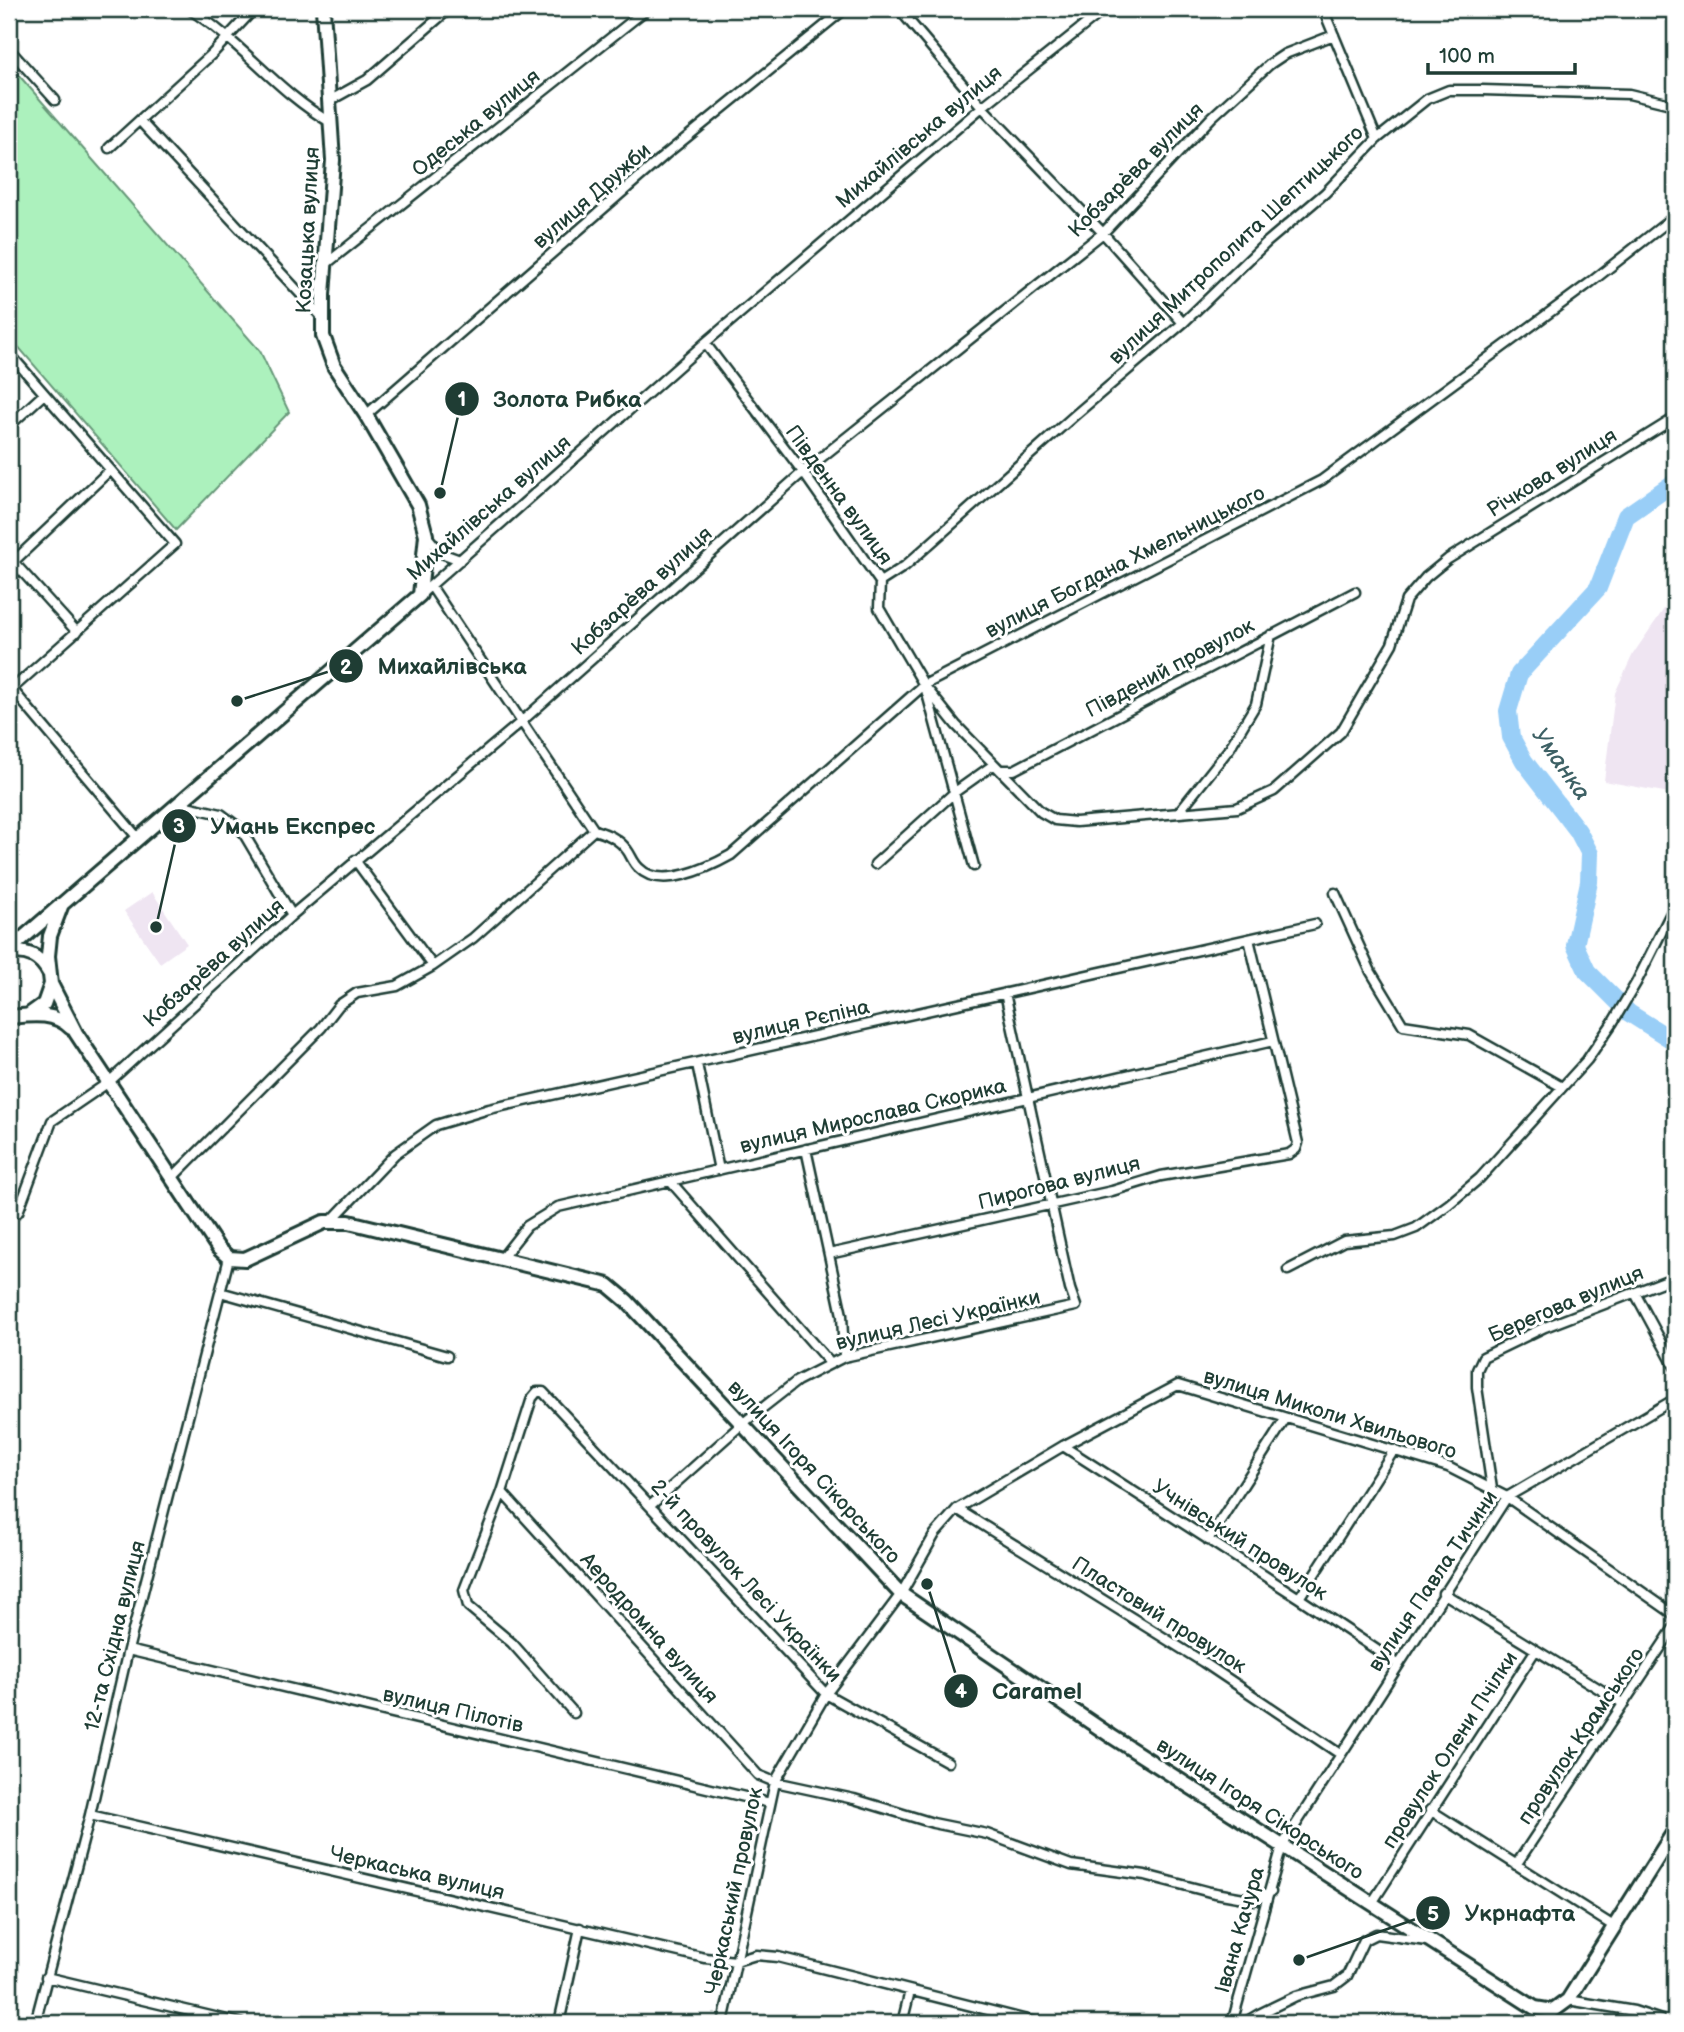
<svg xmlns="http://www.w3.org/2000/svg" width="1684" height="2032" font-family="'Balsamiq Sans',sans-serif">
<rect width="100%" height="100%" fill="#fff"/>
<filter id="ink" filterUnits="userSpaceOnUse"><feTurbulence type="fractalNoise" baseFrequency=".0143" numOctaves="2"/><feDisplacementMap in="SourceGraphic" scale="14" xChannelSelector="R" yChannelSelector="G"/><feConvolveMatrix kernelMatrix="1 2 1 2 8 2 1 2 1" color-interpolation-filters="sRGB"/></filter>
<g filter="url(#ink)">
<!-- built -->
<path fill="#efe5f2" d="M1675,593V794L1604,781L1615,693L1633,654Z
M152,892L187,944L160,963L124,911Z"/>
<!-- green -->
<path fill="#acf1bd" stroke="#669778" stroke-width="2" d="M9,64L260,351L289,412L176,530L9,336Z"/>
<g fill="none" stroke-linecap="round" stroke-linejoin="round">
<!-- river -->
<path stroke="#99cef7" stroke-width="18" d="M1675,482L1626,516L1598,588L1519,674L1508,711L1511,737L1524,761L1578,831L1590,854L1589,882L1575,945L1587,971L1629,1013L1675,1042"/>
<defs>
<path id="minor" d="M189,9C241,41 277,92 330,122
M899,9L982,107L1103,233L1183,323
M1323,9L1377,139
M9,49L55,100
M329,101L367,80L449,9
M140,121L322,317
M109,148L212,54L254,9
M326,264L647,9
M705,343L803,472L880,582L879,608L924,685L956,725L1041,812L1055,820L1076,822L1237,808L1274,791L1341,732L1392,644L1406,600L1426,577L1448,559L1675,418
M9,353L175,544L12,689L138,838
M366,415L665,155L845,9
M9,426L44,394
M426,535L441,553L460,560
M9,557L77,632
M13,562L110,470
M880,582L905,566L1075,415L1183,323L1266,243L1325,193L1377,139L1427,99L1449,90H1482L1629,94L1675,105
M431,586L594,830
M420,595L705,343L982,107L1105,9
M926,690L974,866
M1000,770H1014L1355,592
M178,804L221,814L241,829L292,915
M1178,813L1229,749L1256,704L1271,635
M594,830C607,834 618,838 627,850C631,855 633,863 639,868C660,890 708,868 731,855L924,685L1322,480L1591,282L1675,216
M355,860L433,966
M875,864L955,792L993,765
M1335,893L1371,972L1403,1025L1469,1035L1562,1087
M697,1064L719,1170
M806,1149L842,1315L844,1357
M172,1178L321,1028L339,1005L357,993L397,986L433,966L473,938L594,830
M671,1182L830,1363
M18,1212L52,1121L109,1082L292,915L521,722L803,472L1103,233L1212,117L1270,64L1285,54L1334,35
M330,1222L395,1154L436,1125L489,1109L1315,924
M829,1254L1112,1191L1161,1176L1289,1154L1296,1149L1298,1143L1249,939
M501,1259L527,1226L558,1207L1273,1041
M1288,1270L1344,1241L1395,1236L1416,1228L1449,1204L1480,1178L1587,1060L1613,1022L1636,983L1675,905
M220,1292L447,1356
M1635,1293L1675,1367
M1063,1446L1299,1598L1398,1664
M1492,1489L1477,1387V1370L1483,1357L1545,1327L1675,1277
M502,1492L758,1775L775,1782L854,1799L933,1823L987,1834L1071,1865L1145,1875L1210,1892L1255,1900L1271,1892
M650,1506L742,1424L797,1381L844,1357L1076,1306L1070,1289L1005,993
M957,1509L1203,1662L1340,1754
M1208,1540L1286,1418
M1443,1593L1624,1704
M1299,1598L1394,1450
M128,1650L770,1803
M574,1713L512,1643L468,1606L464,1590L502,1492L532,1398L537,1392H543L826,1694L948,1762
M1430,1810L1615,1927
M90,1815L705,1958L736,1961L756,1955L778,1957L1039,2023
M1516,1865L1675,1626
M1372,1903L1535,1651
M46,1977L240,2023
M1568,2000L1634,2011L1670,2023
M35,2023L90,1815L128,1650L229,1258
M559,2023L580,1928
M723,2023L775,1782L826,1694L901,1594L935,1534L957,1509L1063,1446L1178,1385L1448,1467L1507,1497L1675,1615
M902,2023L910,1991
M1232,2023L1282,1846L1507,1497L1675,1399
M1244,2023L1259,2014L1296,1996L1334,1986L1347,1976L1364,1940L1376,1934L1427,1941
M1549,2023L1553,2011"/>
<path id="secondary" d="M62,904L50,936L48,956L51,984L76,1033L218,1248L229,1258L245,1259L324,1222H349L608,1285L627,1301L901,1594L1111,1736L1535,2008L1553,2011L1568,2000L1675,1830
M9,950L420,595L426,535L418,505L366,415L334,366L323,336V295L333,160L323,9
M9,953C27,950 40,956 49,973
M30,1014L44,1004L51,984
M9,1017C31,1015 54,1011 71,1028"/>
</defs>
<!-- minor casing -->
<use href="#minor" stroke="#1f3d34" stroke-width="13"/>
<!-- secondary casing -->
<use href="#secondary" stroke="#1f3d34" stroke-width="18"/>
<!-- minor -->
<use href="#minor" stroke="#fff" stroke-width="8"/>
<!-- secondary -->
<use href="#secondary" stroke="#fff" stroke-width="12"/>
</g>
</g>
<g text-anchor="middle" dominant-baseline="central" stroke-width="6" stroke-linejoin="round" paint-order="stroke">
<!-- street labels -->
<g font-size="21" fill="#1f3d34" stroke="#fff">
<text transform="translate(476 123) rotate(-39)">Одеська вулиця</text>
<text transform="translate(919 137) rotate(-40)">Михайлівська вулиця</text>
<text transform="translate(1136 170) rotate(-45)">Кобзарèва вулиця</text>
<text transform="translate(592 196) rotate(-41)">вулиця Дружби</text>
<text transform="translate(308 230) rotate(-87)">Козацька вулиця</text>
<text transform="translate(1236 245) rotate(-43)">вулиця Митрополита Шептицького</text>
<text transform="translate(1552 473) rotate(-32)">Річкова вулиця</text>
<text transform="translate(839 495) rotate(54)">Південна вулиця</text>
<text transform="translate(489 508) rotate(-41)">Михайлівська вулиця</text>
<text transform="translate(1125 562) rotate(-27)">вулиця Богдана Хмельницького</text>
<text transform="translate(642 591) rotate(-42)">Кобзарèва вулиця</text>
<text transform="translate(1170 668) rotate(-28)">Південий провулок</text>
<text transform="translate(214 963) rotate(-42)">Кобзарèва вулиця</text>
<text transform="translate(801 1022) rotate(-13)">вулиця Рєпіна</text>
<text transform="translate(873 1116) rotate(-13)">вулиця Мирослава Скорика</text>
<text transform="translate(1059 1183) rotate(-14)">Пирогова вулиця</text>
<text transform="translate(1566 1304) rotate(-23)">Берегова вулиця</text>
<text transform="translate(938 1320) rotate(-13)">вулиця Лесі Українки</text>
<text transform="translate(1330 1414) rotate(17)">вулиця Миколи Хвильового</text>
<text transform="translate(814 1472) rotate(47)">вулиця Ігоря Сікорського</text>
<text transform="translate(1240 1540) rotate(33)">Учнівський провулок</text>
<text transform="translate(746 1581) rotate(47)">2-й провулок Лесі Українки</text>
<text transform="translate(1433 1581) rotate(-56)">вулиця Павла Тичини</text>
<text transform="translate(1159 1615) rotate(32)">Пластовий провулок</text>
<text transform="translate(649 1628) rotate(48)">Аеродромна вулиця</text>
<text transform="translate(115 1636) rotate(-76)">12-та Східна вулиця</text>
<text transform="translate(453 1710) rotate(13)">вулиця Пілотів</text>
<text transform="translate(1581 1736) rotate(-56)">провулок Крамського</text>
<text transform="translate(1450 1750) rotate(-57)">провулок Олени Пчілки</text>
<text transform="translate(1260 1809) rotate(33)">вулиця Ігоря Сікорського</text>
<text transform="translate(417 1873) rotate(13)">Черкаська вулиця</text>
<text transform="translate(734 1891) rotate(-78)">Черкаський провулок</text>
<text transform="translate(1240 1930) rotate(-74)">Івана Качура</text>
</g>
<!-- water labels -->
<g font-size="23" font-style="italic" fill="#3e6165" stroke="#fff">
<text transform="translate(1561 764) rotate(55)">Уманка</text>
</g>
</g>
<!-- callouts -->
<path fill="none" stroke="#1f3d34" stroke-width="2.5" d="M440 493L462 399M237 701L346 666M156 927L179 826M927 1584L961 1691M1299 1960L1433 1913"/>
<g fill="#1f3d34" stroke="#fff" stroke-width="2.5">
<circle cx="440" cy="493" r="7"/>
<circle cx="237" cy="701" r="7"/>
<circle cx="156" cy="927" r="7"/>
<circle cx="927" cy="1584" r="7"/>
<circle cx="1299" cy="1960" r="7"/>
<circle cx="462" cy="399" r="18"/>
<circle cx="346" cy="666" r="18"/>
<circle cx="179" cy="826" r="18"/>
<circle cx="961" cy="1691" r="18"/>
<circle cx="1433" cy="1913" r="18"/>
</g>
<g font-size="21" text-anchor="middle" font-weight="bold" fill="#fff">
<text x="462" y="406">1</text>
<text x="346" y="674">2</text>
<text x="179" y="833">3</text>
<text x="961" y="1698">4</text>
<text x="1433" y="1921">5</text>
</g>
<g font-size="23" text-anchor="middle" font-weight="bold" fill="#1f3d34" stroke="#fff" stroke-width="6" stroke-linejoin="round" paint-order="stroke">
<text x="567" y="407">Золота Рибка</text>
<text x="452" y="674">Михайлівська</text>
<text x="293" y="834">Умань Експрес</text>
<text x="1037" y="1699">Caramel</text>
<text x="1520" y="1921">Укрнафта</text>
</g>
<!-- margin -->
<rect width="1684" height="2032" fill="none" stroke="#fff" stroke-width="35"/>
<rect x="18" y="18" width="1649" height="1997" fill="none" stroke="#1f3d34" stroke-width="2.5" filter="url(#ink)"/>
<!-- scale -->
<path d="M1428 63v10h147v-10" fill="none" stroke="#1f3d34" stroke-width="3.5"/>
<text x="1439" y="63" font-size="21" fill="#1f3d34" stroke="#ffffff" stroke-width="5" paint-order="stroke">100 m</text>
</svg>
